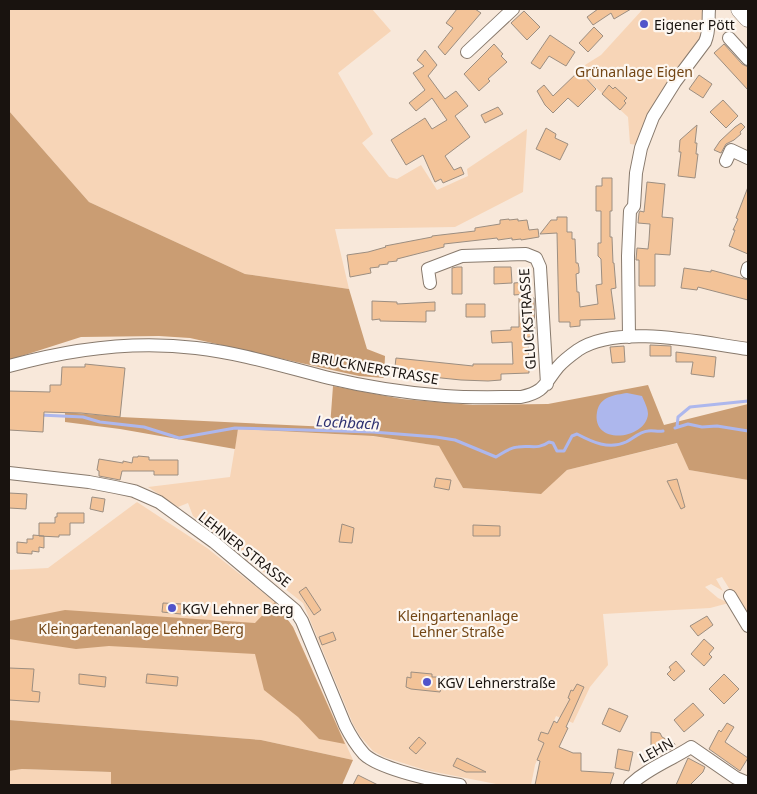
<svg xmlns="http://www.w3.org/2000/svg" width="757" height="794" font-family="'Noto Sans',sans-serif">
<rect width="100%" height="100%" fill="#f8e8da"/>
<!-- green -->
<path fill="#f7d5b7" d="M9,9H372L391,31L338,73L373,134L362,143L389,177L397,179L421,165L437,190L468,176L467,169L527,129L523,192L455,227L335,229L349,289L245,274L89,202L9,111Z
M643,9H702L703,12L702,35L637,145L630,144L628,117L577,70L601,55Z
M238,429L371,436L440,446L463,488L540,494L567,470L678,443L689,470L748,480V619L722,577L716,579L723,591L711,584L705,587L718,598L729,603L710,608L603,614L608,665L590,687L573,723L556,716L535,765L531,785H501L425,770L384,757L373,751L360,736L353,724L303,603L193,516L188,503L178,507L148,487L230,477Z
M137,502L207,548L275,602L293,627L353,760L261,740L9,720V570L48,568Z
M22,769L111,772V785H9V771Z"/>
<!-- forest -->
<path fill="#ca9d73" d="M9,111L89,202L245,274L349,289L367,349L385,356L384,378L359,376L190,338L159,336L81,337L9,360Z
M648,385L664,425L748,404V480L689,470L677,443L567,470L541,494L463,488L439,446L373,436L238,429L235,449L120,429L65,422V412L120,417L330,427L333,386L402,399L473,405L548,404Z
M275,602L293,627L345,744L319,739L298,717L264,690L255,654L109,646L76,649L9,639V621L65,610L255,623Z
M9,720L261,740L353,760L342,785H111V772L22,769L9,771Z"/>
<!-- water -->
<path fill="#adb7ed" d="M627,393L642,396C644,401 648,408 648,414C646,440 591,446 597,412C600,396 615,395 627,393Z"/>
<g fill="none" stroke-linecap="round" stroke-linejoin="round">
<!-- stream -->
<path stroke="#adb7ed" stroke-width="3" d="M40,415L83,417L100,422L144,427L179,438L235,428L373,432L436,437L455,440L496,457C503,453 510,447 518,447C530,445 538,450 549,442L553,443L557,451H564L572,436L577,434C592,442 609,450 626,442C634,438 639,432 648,431C653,430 657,432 663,431
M677,427L678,417L690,407L748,401
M675,428L688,424L702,427L717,426L748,431"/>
</g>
<!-- building -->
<path fill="#f3c398" stroke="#9c8e81" d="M457,9H475L481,13L445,55L438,47L453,28L446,23Z
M598,9H631L614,19L611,13L593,25L587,17Z
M524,11L540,27L527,40L511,23Z
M594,27L603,36L588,52L579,43Z
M550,35L575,52L566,66L549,56L540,69L531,63Z
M494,44L503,54L501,56L507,62L488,79L490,81L479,91L464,74Z
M724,44L742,64L748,67V90L714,53Z
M425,50L437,65L428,76L445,99L456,91L468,106L455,116L470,137L445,156L454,170L461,167L464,174L443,183L441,179L435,182L423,155L406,165L391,140L425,118L432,129L447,120L432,98L416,111L409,103L425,90L413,73L424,66L417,60Z
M579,71L596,89L578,107L568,98L553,113L545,105L537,91L544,85L553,96Z
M699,75L712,84L703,98L689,89Z
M609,85L613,89L615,87L627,98L624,101L626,103L620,110L602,94Z
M723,100L738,116L726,128L710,112Z
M498,107L503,114L485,123L481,115Z
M741,123L745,127L740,132L741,134L734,140L726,144L721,153L714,150L720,141L735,127Z
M697,125L695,143H697L696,154H698L695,178L678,176L681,152H679L680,140Z
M546,128L556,134L555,138L568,144L560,160L536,149Z
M602,178H612V211H610V237H612L613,263H614L616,288L611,289L615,319L580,320V326L570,327V322H559L557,233L540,234L551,220H557V217H567V232H572V239H575L576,263H578L579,268V273L576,274L577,292H579L580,307L598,304L596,285L602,284L601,259L598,256V243H601V211H596V186H602Z
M647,182L665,184L662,217L673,218L670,255L655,254V286H639V260H636L637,248L648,249L649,240L650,224L638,223L639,213L640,211L644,212Z
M748,187V254L729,246L735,230H733L738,219L736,218Z
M509,219V220L518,219V221L527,220L529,230L538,229L539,237L521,240V239L512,240V238L498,240L497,238L444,244V247L397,259V261L388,262V264L379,265V267L370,268L371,273L350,277L347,255L368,252L386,247L385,246L432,237V236L475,231V228L500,224V220Z
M457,267H462V294H452V268Z
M494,267H511L512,283L494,284Z
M684,268L711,272V270L748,280V300L698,287L697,290L681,288Z
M525,282L526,294L514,295V283Z
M519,298H534L535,337H528L529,373L501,374V380L488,381L461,380L422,376V378L394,375L396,358L473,366V364H513L512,342L492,343L491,331L511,330V327H519Z
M372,301L397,302V304L435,302V311H426V322L380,321V319L372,320Z
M466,304H485V317H466Z
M650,345L671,346V356H650Z
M624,346L625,362L612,363L610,347Z
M676,352L716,357L714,377L691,374L693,362H676Z
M85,364L125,368L120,417L81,413L44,412L43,432L9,430V391L50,392V385H61L62,367H85Z
M138,456L149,457V460H178V475H154V471H122L120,480L99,476V471L97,470L99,459L123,463V461L132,463L133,457H138Z
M436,478L451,480L449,490L434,487Z
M677,479L685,507L681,509L667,481Z
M9,493L27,494L26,509L9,508Z
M92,497L105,499L103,512L90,509Z
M57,513H84V523H70V535H59V537L39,536V523H55V517H57Z
M342,524L354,528L352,543L339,542Z
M473,525L500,526V536H473Z
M33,535L44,536V548L39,547V552L32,551V554L17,553V542L27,543V539H33Z
M306,587L321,610L314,615L299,592Z
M163,603L182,604L181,614L162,612Z
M707,616L713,625L698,636L690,626Z
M333,632L336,640L322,645L319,637Z
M704,639L714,648L709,654L712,657L704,666L691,654Z
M676,661L685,671L674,681L667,674L671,670L669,667Z
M9,668L34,669L32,691L40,692L39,702L9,700Z
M411,672L432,674V677H453L444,688H441L440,692L411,689L406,687L407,677L411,678Z
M79,674L106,677L105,687L79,684Z
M147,674L178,677L177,686L146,683Z
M724,674L739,689L724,704L709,689Z
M577,684L584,687L566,727L568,728L559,747L573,753H581V771L614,773L610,785H535L540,761L537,760L544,743L538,740L541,732L548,734L554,721L557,723L570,699L568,698L571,690L573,691Z
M693,703L704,715L684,732L674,720Z
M609,708L628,716L620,732L602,724Z
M727,723L734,727L725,742L748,758L740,771L709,749L719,730L721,732Z
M651,732L660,733L662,737L675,744L673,748L667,751L651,745Z
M419,737L426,743L416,754L409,748Z
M618,749L633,752L629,771L615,768Z
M457,758L486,772H466L453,766Z
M688,758L705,767L703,772L690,785H676Z
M358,775L378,785H353Z"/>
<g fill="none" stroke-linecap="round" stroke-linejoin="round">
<defs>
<path id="minor" d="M729,38L748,59
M467,52L513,9
M726,161L731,150L748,158
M748,268L747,272H748
M430,283L428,269L462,256L526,254L536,258L540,267L547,384
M629,337L628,256L630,211L634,206L636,173L641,148L653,117L675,82L705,42C710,31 708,21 709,9
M9,366C70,349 132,340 196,348C241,353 285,367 329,378C367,387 406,393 445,396C470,398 496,397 521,397C545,392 544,384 558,367C564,360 571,355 578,350C618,323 703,343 748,349
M9,473L89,482L115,487L134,491L159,502L214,542L295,610L302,621L345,725C350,735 356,745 364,754C379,769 439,782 460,785
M730,596L748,626
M630,785C648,768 671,760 691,747L736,778L748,783"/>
<path id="secondary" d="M740,9L748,18"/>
</defs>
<!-- minor casing -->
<use href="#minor" stroke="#887a6d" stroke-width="14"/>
<!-- secondary casing -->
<use href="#secondary" stroke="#887a6d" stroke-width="19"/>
<!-- minor -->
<use href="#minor" stroke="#fff" stroke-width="12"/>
<!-- secondary -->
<use href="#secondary" stroke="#fff" stroke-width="18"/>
</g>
<!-- markers -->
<g fill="#5154ca" stroke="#fdf7f1" stroke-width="2">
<circle cx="644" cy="24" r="5"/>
<circle cx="172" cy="608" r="5"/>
<circle cx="427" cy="682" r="5"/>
</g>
<g text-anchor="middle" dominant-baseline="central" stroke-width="4.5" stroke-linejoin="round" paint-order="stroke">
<!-- poi labels -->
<g font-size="14" fill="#19130f" stroke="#fdf7f1" text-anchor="start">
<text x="654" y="24">Eigener Pött</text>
<text x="182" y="608">KGV Lehner Berg</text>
<text x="437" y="682">KGV Lehnerstraße</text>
</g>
<!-- park labels -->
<g font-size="14" fill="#724514" stroke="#fdf7f1">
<text x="634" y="71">Grünanlage Eigen</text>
<text x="458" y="615">Kleingartenanlage<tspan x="458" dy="16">Lehner Straße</tspan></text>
<text x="141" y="628">Kleingartenanlage Lehner Berg</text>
</g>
<!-- street labels -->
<g font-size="14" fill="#19130f" stroke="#fdf7f1">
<text transform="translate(527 319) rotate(-94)">GLUCKSTRASSE</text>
<text transform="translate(375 368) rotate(10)">BRUCKNERSTRASSE</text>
<text transform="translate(245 549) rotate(38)">LEHNER STRASSE</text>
<text transform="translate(656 750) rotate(-29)">LEHN</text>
</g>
<!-- water labels -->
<g font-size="15" font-style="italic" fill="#2e3171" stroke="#fdf7f1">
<text transform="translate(348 422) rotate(3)">Lochbach</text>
</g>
</g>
<!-- border -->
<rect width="757" height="794" fill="none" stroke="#19130f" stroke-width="20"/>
</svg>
